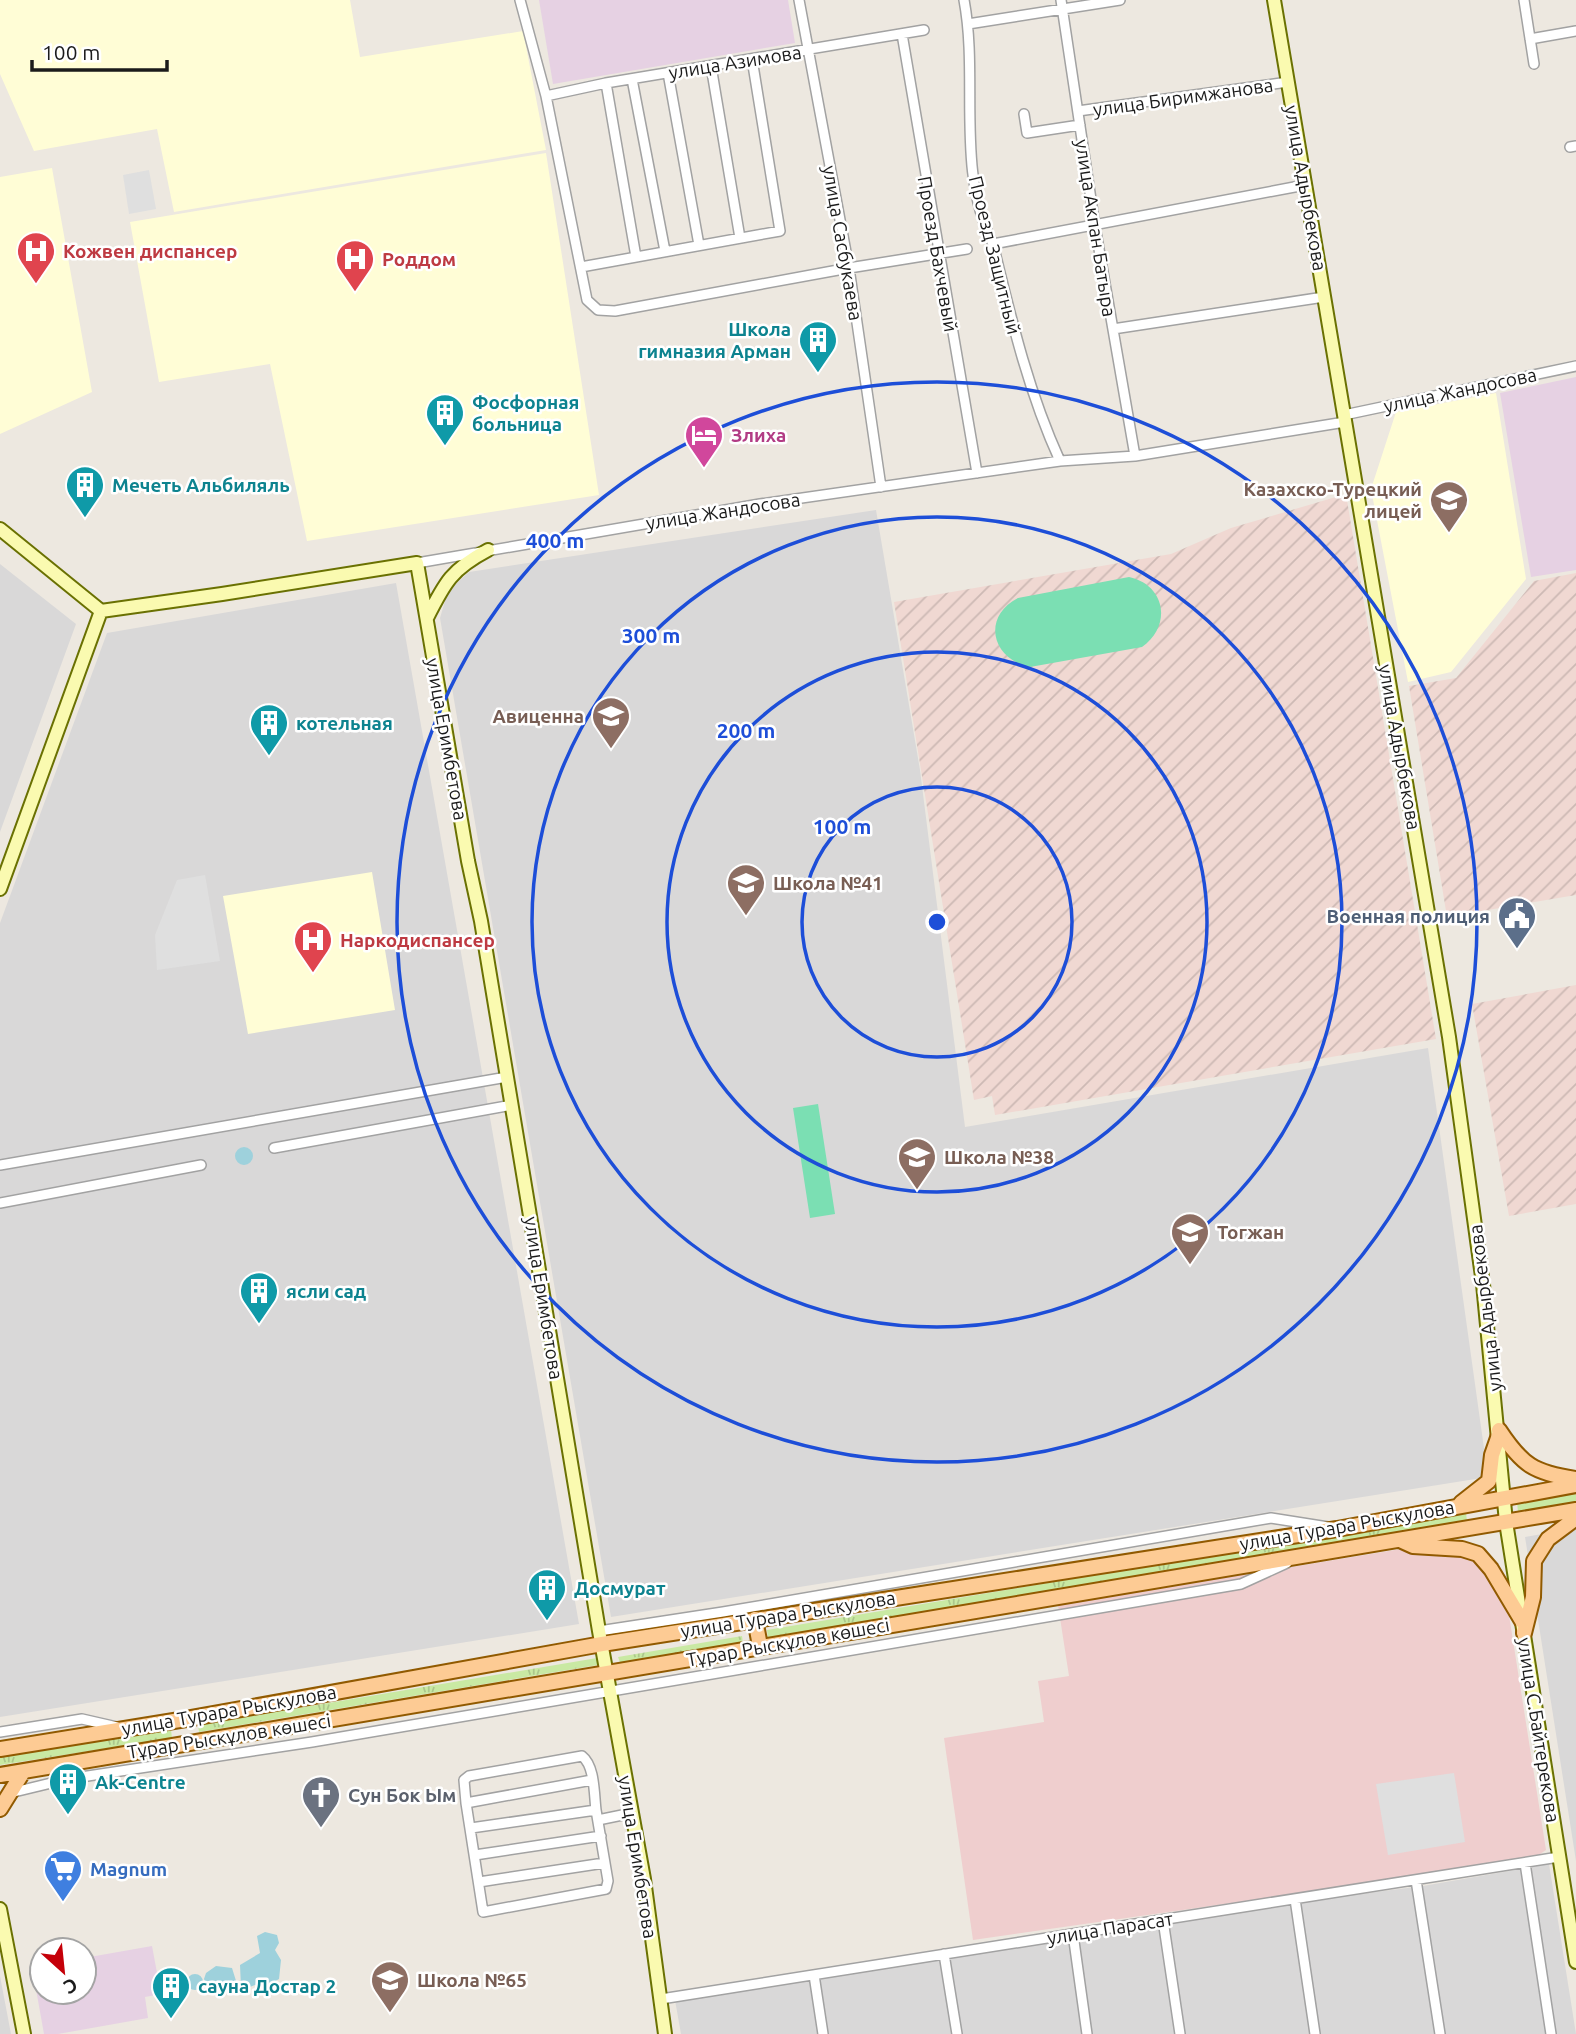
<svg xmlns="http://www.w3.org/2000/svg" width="1576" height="2034" font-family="Ubuntu,sans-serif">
<defs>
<pattern id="military-furrows" width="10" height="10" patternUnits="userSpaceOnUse" patternTransform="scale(1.75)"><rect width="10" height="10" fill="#f0d8d2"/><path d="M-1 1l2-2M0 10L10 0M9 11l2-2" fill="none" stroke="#cdb9b4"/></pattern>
<pattern id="grass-tufts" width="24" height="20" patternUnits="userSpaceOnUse" patternTransform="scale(1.75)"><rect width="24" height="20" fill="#c9e9a3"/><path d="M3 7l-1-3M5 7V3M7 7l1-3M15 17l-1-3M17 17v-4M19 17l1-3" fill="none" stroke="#acc78c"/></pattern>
</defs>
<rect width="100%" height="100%" fill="#ede8e0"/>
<!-- residential -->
<path fill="#d9d8d8" d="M876,510L920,770L965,1127L1428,1048L1488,1477L611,1617L440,618L448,591L469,572Z
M0,564L76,624L0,832Z
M396,583L579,1624L0,1717V923L107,633Z
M1576,1528V1861L1525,1537Z
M1549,1864L1576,2034H681L675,2000L1304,1901L1423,1886Z
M0,1976L11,2034H0Z"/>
<!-- commercial -->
<path fill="#efcece" d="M1407,1548H1467L1503,1577L1546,1850L1531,1860L973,1940L944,1738L1044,1722L1038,1681L1069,1676L1058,1605Z"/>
<!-- industrial -->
<path fill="#e6d1e3" d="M539,0H788L795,43L553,84Z
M1576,377V570L1531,577L1500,393Z
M152,1946L161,1994L145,1997L148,2018L58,2034H44L32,1967L42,1965V1992H84V1958Z"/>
<!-- education -->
<path fill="#fffdd6" d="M0,0H350L360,57L523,31L546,150L174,212L157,129L34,151L0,74Z
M546,153L599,495L307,541L270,364L159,382L130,222Z
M52,168L92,392L0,434V177Z
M1496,393L1526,579L1451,672L1408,682L1371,489L1396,412Z
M372,872L395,1010L248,1034L223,896Z"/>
<!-- military -->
<path fill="url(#military-furrows)" d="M1346,494L1436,1039L995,1115L992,1096L974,1100L894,602L1171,554L1231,528Z
M1576,573V895L1447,917L1409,686L1456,678L1534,581Z
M1576,985V1204L1509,1216L1472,1004Z"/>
<!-- grass -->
<path fill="url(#grass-tufts)" d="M1576,1492V1502L1518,1512L1517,1502Z
M1466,1513L1467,1521L768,1638L767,1630Z
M742,1636L743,1644L621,1665L618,1657Z
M597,1658L598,1665L199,1732L198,1725Z
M171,1730L172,1738L0,1765V1757Z"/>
<!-- pitch -->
<path fill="#7bdfb3" d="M1129,577C1166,585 1172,626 1142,647L1030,667C992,660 981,617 1018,598Z
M818,1104L835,1214L810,1218L793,1108Z"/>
<!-- parking -->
<path fill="#dfdfdf" d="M149,170L156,209L129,214L123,175Z
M205,875L220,961L157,970L155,935L177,880Z
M1454,1773L1465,1842L1388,1855L1376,1784Z"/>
<!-- water -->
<path fill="#9ed1dc" d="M235 1156a9 9 0 1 1 18 0a9 9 0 1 1-18 0Z
M265,1932L277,1935L279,1943L275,1950L281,1960L279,1979L265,1987L255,1985L247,1988L241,1987L240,1965L260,1953L257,1936Z
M216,1966L232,1968L237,1984C229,1992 221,1996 210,1993L204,1979L206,1973Z
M187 1982a8 8 0 1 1 16 0a8 8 0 1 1-16 0Z"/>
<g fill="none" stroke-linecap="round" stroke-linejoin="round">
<defs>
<path id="street" d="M520,0L546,96L587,300L598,310L615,311L849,268L967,249
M799,0L849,268L881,487
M964,0C979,80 955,169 993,244C1011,318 1028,391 1060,461
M1061,0L1095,226L1135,456
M1524,0L1534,64
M968,24L1120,0
M902,34L977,473
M1530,39L1576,31
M711,66L740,238
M668,73L699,245
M632,79L665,251
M606,83L636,257
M546,96L606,83L924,30
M1078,111L1288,82
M1024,114L1027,133L1080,125
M1570,147L1576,146
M993,244L1305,185
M581,267L780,231L752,59
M1113,329L1324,297
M1344,415L1576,366
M417,563L760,504L1060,461L1135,456L1345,422
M274,1148L512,1105
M0,1165L507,1077
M0,1203L201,1165
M599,1631L723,1612L1271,1518L1328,1527
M0,1732L82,1719L117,1727
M592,1780L466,1803L464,1780L469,1776L582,1756C595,1766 594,1794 596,1810
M10,1793L68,1779L312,1742L1241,1584L1287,1563
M466,1803L483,1912L606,1889L608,1881L596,1810L471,1828
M598,1820L632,1813
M475,1855L601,1836
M1525,1863L1551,2034
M1416,1880L1440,2034
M479,1882L604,1863
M1295,1899L1315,2034
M1163,1920L1180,2034
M1073,1934L1087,2034
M944,1954L957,2034
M814,1975L823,2034
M661,1999L1559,1857"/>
<path id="secondary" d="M1274,0L1449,1037L1483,1284L1506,1522L1576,1962
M0,529L101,611
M101,611L222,594L417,563L468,861L481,921L599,1631L644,1879L665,2034
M427,618C445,582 452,569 488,550
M0,889L101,611
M0,1909L24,2034"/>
<path id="primary" d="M1499,1430C1522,1465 1534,1473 1576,1479
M1461,1503L1489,1481L1492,1455L1499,1435
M1402,1541L1413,1546L1462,1549L1478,1554L1491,1569L1522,1621
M755,1619L760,1646
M1524,1633L1533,1597L1534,1561L1548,1539L1576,1518
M0,1749L186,1719L602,1644L1337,1529L1576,1485
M0,1775L1576,1510
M0,1809L23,1772"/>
</defs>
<!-- street casing -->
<use href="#street" stroke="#a2a2a2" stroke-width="12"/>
<!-- secondary casing -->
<use href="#secondary" stroke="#6a7102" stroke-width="16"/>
<!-- primary casing -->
<use href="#primary" stroke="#915a00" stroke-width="18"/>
<!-- street -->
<use href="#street" stroke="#fff" stroke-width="9"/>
<!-- secondary -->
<use href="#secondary" stroke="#fafab0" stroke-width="12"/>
<!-- primary -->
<use href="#primary" stroke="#fdcb94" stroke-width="14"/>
</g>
<!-- distance rings -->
<g fill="none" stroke="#1d4ed8" stroke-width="3.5">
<circle cx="937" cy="922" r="135"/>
<circle cx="937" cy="922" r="270"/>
<circle cx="937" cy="922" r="405"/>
<circle cx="937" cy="922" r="540"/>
</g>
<!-- icons -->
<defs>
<symbol id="hospital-pin" viewBox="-11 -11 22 30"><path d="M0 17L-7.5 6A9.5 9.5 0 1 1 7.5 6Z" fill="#e0444e" stroke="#fff"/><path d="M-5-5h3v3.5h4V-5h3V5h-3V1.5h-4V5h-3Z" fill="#fff"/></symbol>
<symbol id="building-pin" viewBox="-11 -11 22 30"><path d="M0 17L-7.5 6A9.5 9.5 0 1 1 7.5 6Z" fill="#0f9aa8" stroke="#fff"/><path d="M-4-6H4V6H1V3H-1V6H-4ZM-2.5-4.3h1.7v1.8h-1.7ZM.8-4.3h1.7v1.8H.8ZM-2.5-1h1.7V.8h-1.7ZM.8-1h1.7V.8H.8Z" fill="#fff"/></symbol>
<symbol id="hotel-pin" viewBox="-11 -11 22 30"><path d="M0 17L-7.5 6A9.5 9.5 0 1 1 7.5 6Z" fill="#d1479c" stroke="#fff"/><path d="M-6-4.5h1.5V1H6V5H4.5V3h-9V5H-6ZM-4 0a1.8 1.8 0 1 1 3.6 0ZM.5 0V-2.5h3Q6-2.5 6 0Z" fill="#fff"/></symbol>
<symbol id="school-pin" viewBox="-11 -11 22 30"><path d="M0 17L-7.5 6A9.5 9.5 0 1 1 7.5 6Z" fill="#8d6e63" stroke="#fff"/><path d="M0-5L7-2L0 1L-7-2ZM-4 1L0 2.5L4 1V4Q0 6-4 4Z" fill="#fff"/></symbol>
<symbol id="university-pin" viewBox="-11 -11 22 30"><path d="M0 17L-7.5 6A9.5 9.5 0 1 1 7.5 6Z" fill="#8d6e63" stroke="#fff"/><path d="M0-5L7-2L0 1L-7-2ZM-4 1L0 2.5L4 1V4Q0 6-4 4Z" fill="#fff"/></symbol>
<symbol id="civic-pin" viewBox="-11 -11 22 30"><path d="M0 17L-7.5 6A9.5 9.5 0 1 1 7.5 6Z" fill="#5c6f8a" stroke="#fff"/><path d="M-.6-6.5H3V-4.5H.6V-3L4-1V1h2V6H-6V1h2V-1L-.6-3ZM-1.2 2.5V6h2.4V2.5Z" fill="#fff"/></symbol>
<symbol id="church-pin" viewBox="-11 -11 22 30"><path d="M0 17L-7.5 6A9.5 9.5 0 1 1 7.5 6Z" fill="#6b7280" stroke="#fff"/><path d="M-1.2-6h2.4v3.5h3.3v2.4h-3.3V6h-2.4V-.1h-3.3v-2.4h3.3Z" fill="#fff"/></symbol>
<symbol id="supermarket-pin" viewBox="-11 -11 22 30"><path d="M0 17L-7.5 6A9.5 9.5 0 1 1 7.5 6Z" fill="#3f7fe0" stroke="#fff"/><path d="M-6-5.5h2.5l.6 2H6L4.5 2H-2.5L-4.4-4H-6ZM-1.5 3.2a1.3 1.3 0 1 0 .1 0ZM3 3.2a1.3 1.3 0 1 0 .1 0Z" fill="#fff"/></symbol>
</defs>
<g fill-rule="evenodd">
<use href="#hospital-pin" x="14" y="229" width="44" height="60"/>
<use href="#hospital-pin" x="333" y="237" width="44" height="60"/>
<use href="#building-pin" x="796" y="318" width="44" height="60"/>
<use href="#building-pin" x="423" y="391" width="44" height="60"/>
<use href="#hotel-pin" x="682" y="413" width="44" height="60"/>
<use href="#building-pin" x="63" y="463" width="44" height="60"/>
<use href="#school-pin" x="1427" y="478" width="44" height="60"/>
<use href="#university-pin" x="589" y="694" width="44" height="60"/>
<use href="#building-pin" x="247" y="701" width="44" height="60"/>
<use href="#school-pin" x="724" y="861" width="44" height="60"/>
<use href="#civic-pin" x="1495" y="894" width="44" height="60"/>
<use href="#hospital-pin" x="291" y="918" width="44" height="60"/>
<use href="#school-pin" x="895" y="1135" width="44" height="60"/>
<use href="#school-pin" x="1168" y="1210" width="44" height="60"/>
<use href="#building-pin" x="237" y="1269" width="44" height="60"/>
<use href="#building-pin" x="525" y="1566" width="44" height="60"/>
<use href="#building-pin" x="46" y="1760" width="44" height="60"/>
<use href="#church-pin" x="299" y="1773" width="44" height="60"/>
<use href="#supermarket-pin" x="41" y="1847" width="44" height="60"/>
<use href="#school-pin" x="368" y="1958" width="44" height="60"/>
<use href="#building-pin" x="149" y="1964" width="44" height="60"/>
</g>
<g text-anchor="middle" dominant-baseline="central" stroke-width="5" stroke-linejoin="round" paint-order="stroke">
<!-- street labels -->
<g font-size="19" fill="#1b1b1b" stroke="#fff">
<text transform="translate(735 62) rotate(-9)">улица Азимова</text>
<text transform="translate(1183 97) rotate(-8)">улица Биримжанова</text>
<text transform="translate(1306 188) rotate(80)">улица Адырбекова</text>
<text transform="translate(1096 228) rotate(81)">улица Акпан Батыра</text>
<text transform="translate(843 243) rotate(80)">улица Сасбукаева</text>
<text transform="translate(938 254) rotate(80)">Проезд Бахчевый</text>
<text transform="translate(995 255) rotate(76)">Проезд Защитный</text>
<text transform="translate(1460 390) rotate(-12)">улица Жандосова</text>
<text transform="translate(723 511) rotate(-9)">улица Жандосова</text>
<text transform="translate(447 739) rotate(80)">улица Еримбетова</text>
<text transform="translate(1400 747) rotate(80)">улица Адырбекова</text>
<text transform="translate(544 1298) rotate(81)">улица Еримбетова</text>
<text transform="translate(1485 1308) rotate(-97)">улица Адырбекова</text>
<text transform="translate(1347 1525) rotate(-10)">улица Турара Рыскулова</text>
<text transform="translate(788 1614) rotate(-9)">улица Турара Рыскулова</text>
<text transform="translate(788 1642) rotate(-10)">Тұрар Рыскұлов көшесі</text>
<text transform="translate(229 1710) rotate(-10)">улица Турара Рыскулова</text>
<text transform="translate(1539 1730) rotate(81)">улица С.Байтерекова</text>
<text transform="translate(229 1736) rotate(-9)">Тұрар Рыскұлов көшесі</text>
<text transform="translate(638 1857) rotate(81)">улица Еримбетова</text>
<text transform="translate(1110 1928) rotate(-9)">улица Парасат</text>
</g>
<!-- health labels -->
<g font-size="19" font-weight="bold" fill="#be3a42" stroke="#fff" text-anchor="start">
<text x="63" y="251">Кожвен диспансер</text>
<text x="382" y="259">Роддом</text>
<text x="340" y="940">Наркодиспансер</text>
</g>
<!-- culture labels -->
<g font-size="19" font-weight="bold" fill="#0d838f" stroke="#fff" text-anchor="start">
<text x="791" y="329" text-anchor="end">Школа<tspan x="791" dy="22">гимназия Арман</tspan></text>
<text x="472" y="402">Фосфорная<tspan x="472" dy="22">больница</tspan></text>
<text x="112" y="485">Мечеть Альбиляль</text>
<text x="296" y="723">котельная</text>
<text x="286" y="1291">ясли сад</text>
<text x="574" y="1588">Досмурат</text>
<text x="95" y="1782">Ak-Centre</text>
<text x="198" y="1986">сауна Достар 2</text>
</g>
<!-- hotel labels -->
<g font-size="19" font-weight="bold" fill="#b23c85" stroke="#fff" text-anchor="start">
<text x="731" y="435">Злиха</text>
</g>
<!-- education labels -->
<g font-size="19" font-weight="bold" fill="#785e54" stroke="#fff" text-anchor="start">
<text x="1422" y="489" text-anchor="end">Казахско-Турецкий<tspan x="1422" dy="22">лицей</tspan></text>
<text x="584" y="716" text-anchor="end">Авиценна</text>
<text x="773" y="883">Школа №41</text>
<text x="944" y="1157">Школа №38</text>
<text x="1217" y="1232">Тогжан</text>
<text x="417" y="1980">Школа №65</text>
</g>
<!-- service labels -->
<g font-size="19" font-weight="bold" fill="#4e5e75" stroke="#fff" text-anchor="end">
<text x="1490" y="916">Военная полиция</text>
</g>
<!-- worship labels -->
<g font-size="19" font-weight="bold" fill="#5b616d" stroke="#fff" text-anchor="start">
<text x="348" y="1795">Сун Бок Ым</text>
</g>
<!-- shop labels -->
<g font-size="19" font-weight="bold" fill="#366cbe" stroke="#fff" text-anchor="start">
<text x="90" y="1869">Magnum</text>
</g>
</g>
<circle cx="937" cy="922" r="10" fill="#1d4ed8" stroke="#fff" stroke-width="3.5"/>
<g font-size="21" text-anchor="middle" font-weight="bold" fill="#1d4ed8" stroke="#fff" stroke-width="5" stroke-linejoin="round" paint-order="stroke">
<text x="555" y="548">400 m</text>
<text x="651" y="643">300 m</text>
<text x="746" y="738">200 m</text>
<text x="842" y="834">100 m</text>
</g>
<!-- north arrow -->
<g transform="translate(63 1971) rotate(153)"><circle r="33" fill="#ffffff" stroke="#a4a4a4" stroke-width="2"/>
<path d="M0-5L12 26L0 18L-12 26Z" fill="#c50009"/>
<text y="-10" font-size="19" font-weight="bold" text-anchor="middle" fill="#1b1b1b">С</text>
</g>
<!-- scale -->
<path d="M32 60v10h135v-10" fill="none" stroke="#1b1b1b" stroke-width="3.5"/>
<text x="42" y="60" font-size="21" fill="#1b1b1b" stroke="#ffffff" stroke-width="5" paint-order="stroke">100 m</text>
</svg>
